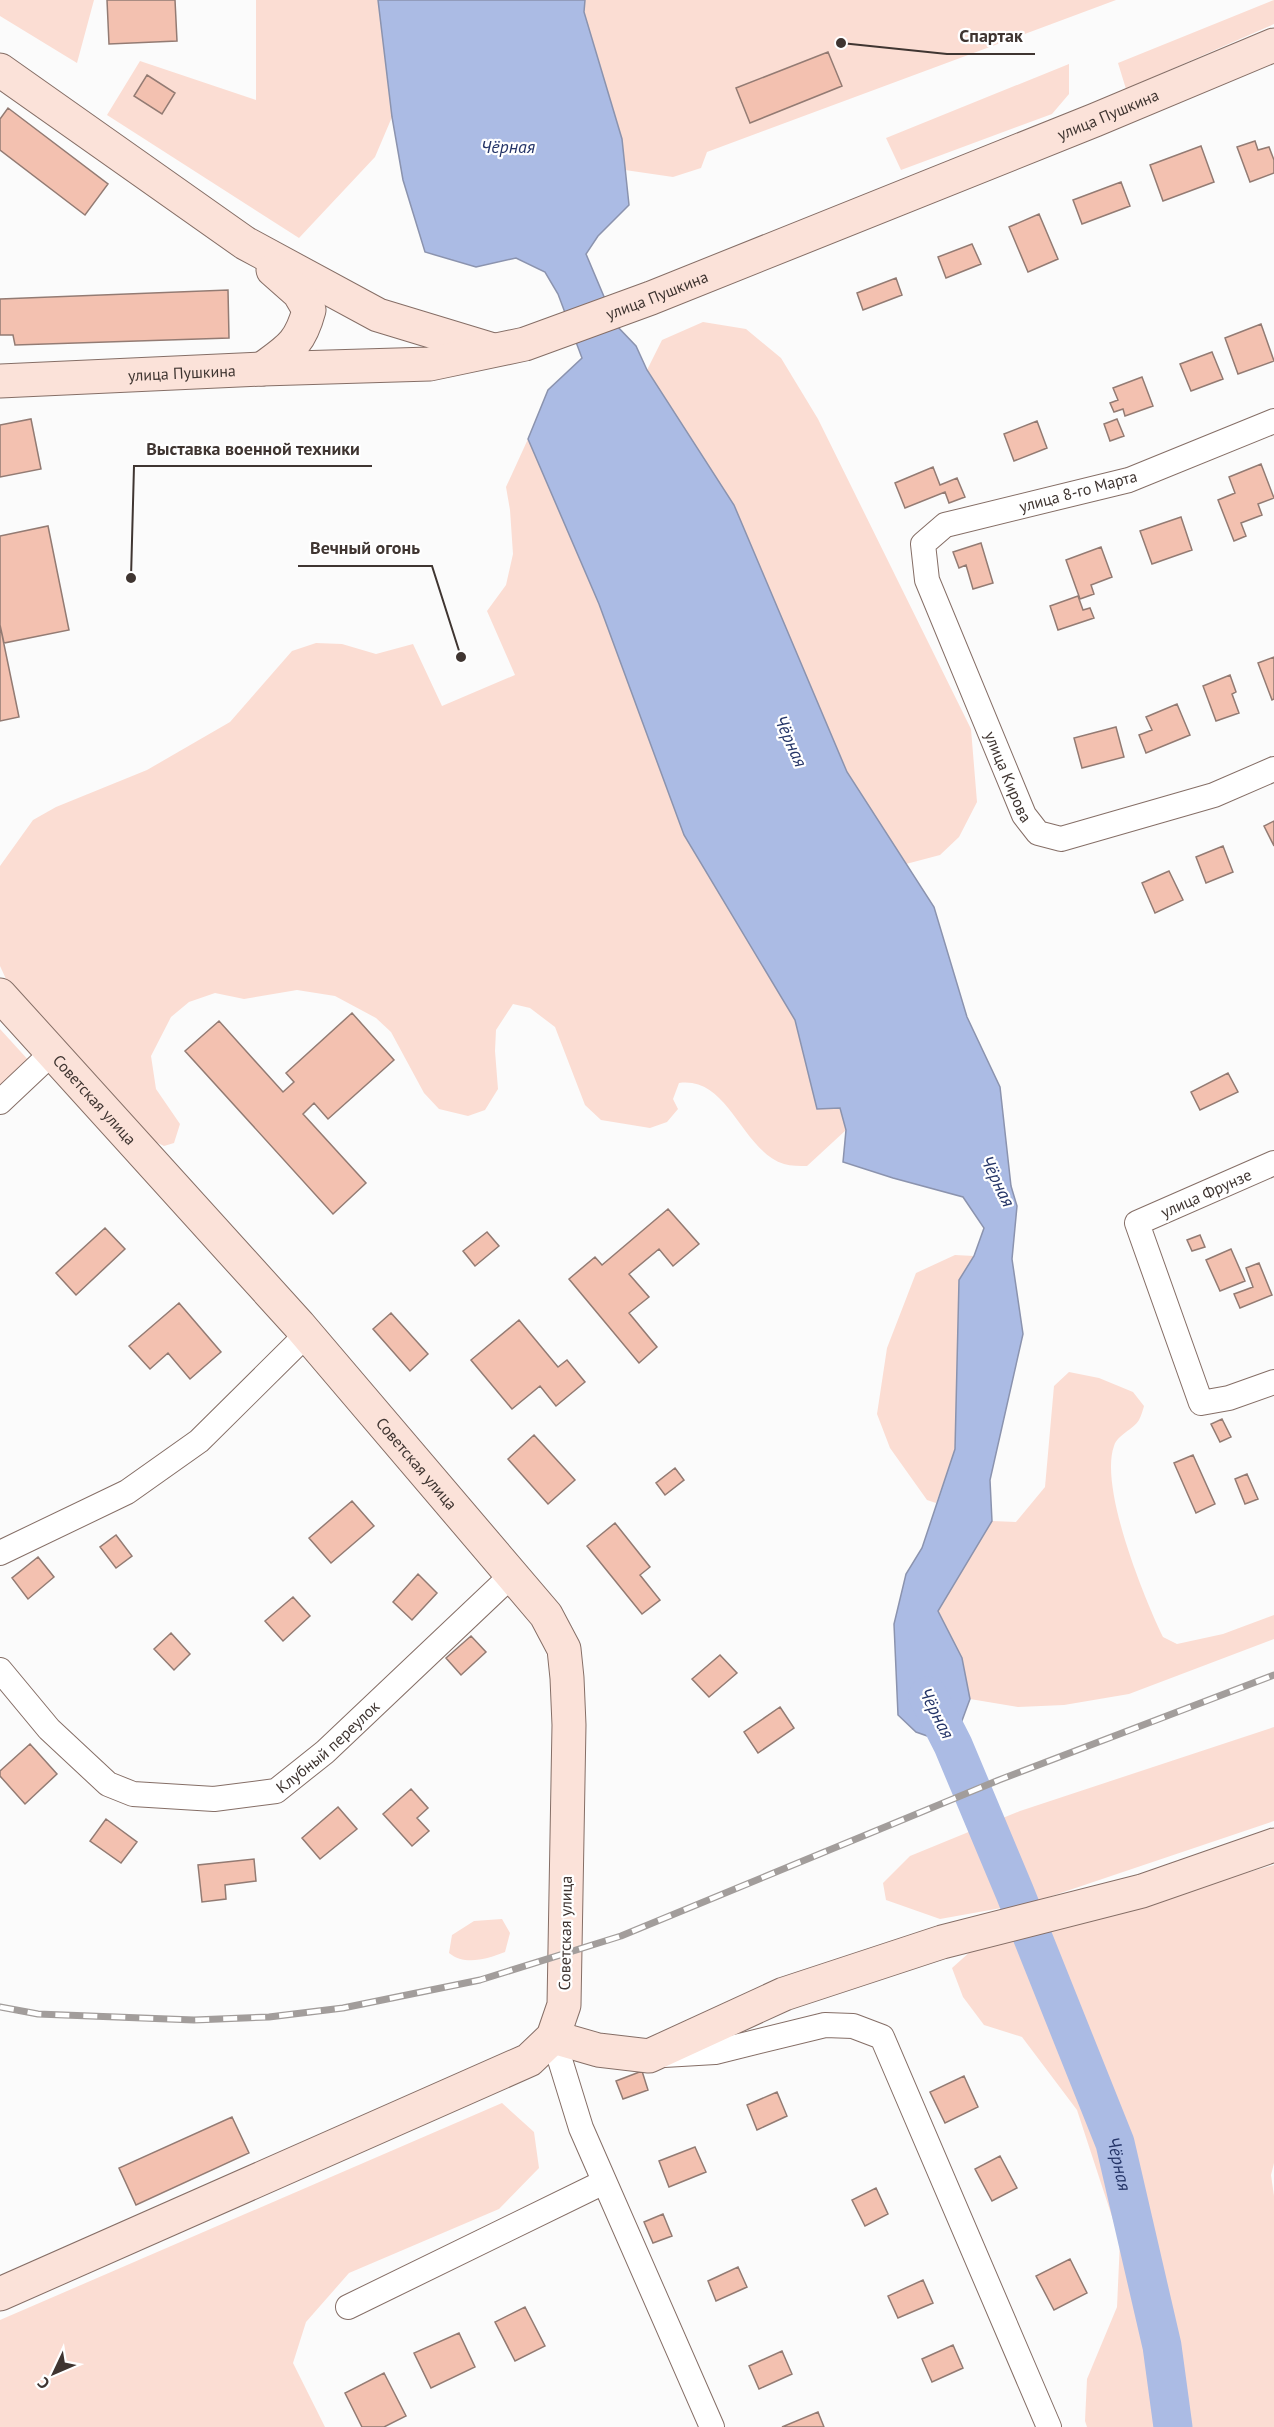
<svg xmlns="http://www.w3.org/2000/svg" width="1274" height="2427" font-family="'PT Sans',sans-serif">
<rect width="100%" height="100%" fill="#fbfbfb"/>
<!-- green -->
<path fill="#fbddd3" d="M0,0H94L77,63L0,16Z
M256,0H378L392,117L375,157L299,238L107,115L140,61L256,100Z
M585,0H1116L707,152L701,168L673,177L625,170L622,139L584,12Z
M1274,0V24L1126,89L1118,63Z
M1069,64V94L1052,114L901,170L886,138Z
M703,322L746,329L781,358L818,419L971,729L977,802L959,837L940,855L906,864L847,772L734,505L647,370L662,340Z
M528,439L599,604L684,835L795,1020L817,1109L840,1108L846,1130L807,1166C800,1166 791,1166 784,1164C741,1150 729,1076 679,1083L673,1099L678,1109L667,1122L650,1128L601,1120L585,1105L555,1027L530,1008L513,1004L496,1030L495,1051L498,1089L485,1110L468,1116L439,1109L424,1093L391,1032L376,1018L335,996L297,990L244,999L215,993L189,1002L171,1017L151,1056L156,1089L180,1124L174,1143L164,1146L140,1134L6,979L0,966V866L33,820L56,807L147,770L230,722L292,651L316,643L342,644L376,654L413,644L442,706L515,675L487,611L506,585L513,554L510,510L506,487Z
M0,1029L31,1063L0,1091Z
M955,1255L974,1256L956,1449L936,1503L927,1500L890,1448L877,1414L887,1348L916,1273Z
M1069,1372L1099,1378L1133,1392L1144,1406C1143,1410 1141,1416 1139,1420C1133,1430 1118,1434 1114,1446C1099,1487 1144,1598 1163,1637L1177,1644L1223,1634L1274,1615V1639L1129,1694L1064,1705L1018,1707L970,1699L962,1658L938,1611L992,1521L1016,1522L1045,1487L1054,1386Z
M1274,1727V1821L1034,1902L940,1919L886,1900L883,1883L910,1856L1020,1811Z
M1274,1865V2163L1271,2175L1274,2196V2427H1087L1085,2421L1087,2379L1117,2307L1120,2241L1077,2110L1022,2037L984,2025L963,1997L952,1968L971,1951Z
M502,1919L510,1933L505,1952C487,1959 465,1966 449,1953L452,1935L474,1921Z
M502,2103L534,2132L539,2168L499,2209L349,2273L306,2322L293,2363L325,2427H0V2320Z"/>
<!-- water -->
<path fill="#abbbe4" stroke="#8b93ae" stroke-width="1.5" d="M378,0H585L584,12L622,139L629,205L598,236L586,254L616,325L636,346L647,370L734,505L847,772L934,907L967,1017L1000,1087L1011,1186L1017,1206L1012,1259L1023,1334L990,1480L992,1521L938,1611L962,1658L970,1699L953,1745L916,1732L898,1715L894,1624L906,1574L922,1548L955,1449L959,1280L974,1256L984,1228L963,1197L893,1178L843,1162L846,1130L840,1108L817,1109L795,1020L684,835L599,604L528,439L548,390L582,358L558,294L545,272L516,258L476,267L425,252L403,180L392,117Z"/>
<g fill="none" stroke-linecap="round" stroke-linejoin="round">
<!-- river -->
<path stroke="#abbbe4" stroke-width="39" id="s1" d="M928,1696L953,1745L1015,1893L1115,2143L1162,2346L1173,2427"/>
</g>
<!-- building -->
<path fill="#f3c1b0" stroke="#937b73" stroke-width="1.5" d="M107,0H175L177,41L109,44Z
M828,52L842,86L750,123L736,88Z
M147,75L175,93L162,114L134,96Z
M8,108L108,184L85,215L0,150V119Z
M1255,141L1258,150L1269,147L1274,160V173L1250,182L1237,147Z
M1201,146L1214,182L1163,201L1150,165Z
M1121,182L1130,206L1082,224L1073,200Z
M1039,214L1058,259L1028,272L1009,227Z
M972,244L981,264L946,278L938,257Z
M896,278L902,295L863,310L857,293Z
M228,290L229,338L15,345L13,335H0V299Z
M1261,324L1274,361L1238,374L1225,338Z
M1212,352L1223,379L1191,391L1180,364Z
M1142,377L1153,406L1125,416L1123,409L1114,412L1110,403L1118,400L1113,388Z
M31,419L41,469L0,477V425Z
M1117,419L1124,436L1110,441L1104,424Z
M1037,421L1047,448L1014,461L1004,434Z
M1261,464L1274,498L1258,504L1262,515L1241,523L1246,536L1234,541L1218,500L1235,493L1229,477Z
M933,467L940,485L957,478L965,497L949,503L945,492L905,508L895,483Z
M1181,517L1192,550L1152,564L1140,531Z
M48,526L69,630L4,643L0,625V536Z
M981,543L993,583L973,589L966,565L959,568L953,552Z
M1101,547L1112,577L1091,585L1094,594L1080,599L1066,560Z
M1078,596L1083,610L1090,608L1094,618L1058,630L1050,606Z
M0,625L19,717L0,721Z
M1274,657V699L1272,700L1258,663Z
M1230,675L1236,692L1232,694L1239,713L1216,721L1203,686Z
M1177,704L1190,735L1146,753L1139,735L1152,730L1146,717Z
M1116,727L1124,757L1082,768L1074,738Z
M1274,821V846L1264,826Z
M1223,846L1233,872L1206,883L1196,857Z
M1169,871L1183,900L1155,913L1142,883Z
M352,1013L394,1060L328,1119L314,1103L303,1114L366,1183L333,1214L185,1051L219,1021L283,1092L294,1082L286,1073Z
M1228,1073L1238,1092L1200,1110L1191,1092Z
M668,1209L699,1244L673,1266L659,1249L629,1274L649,1297L629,1313L657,1347L639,1363L569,1279L595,1257L602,1265Z
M105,1228L125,1249L76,1295L56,1273Z
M487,1232L499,1246L475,1266L463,1251Z
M1200,1235L1205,1247L1192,1251L1187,1240Z
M1231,1249L1245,1281L1220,1291L1206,1260Z
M1259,1263L1272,1295L1240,1308L1234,1294L1253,1287L1246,1268Z
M179,1303L221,1352L190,1379L168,1353L150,1369L129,1346Z
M391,1313L428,1354L410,1371L373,1329Z
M519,1320L558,1367L567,1360L585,1382L556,1406L540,1386L512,1409L471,1360Z
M1222,1419L1231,1437L1220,1442L1211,1424Z
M534,1435L575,1480L548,1504L508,1459Z
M1193,1455L1215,1504L1196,1513L1174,1463Z
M675,1468L684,1480L665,1495L656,1483Z
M1247,1474L1258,1499L1245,1504L1235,1479Z
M352,1501L374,1526L331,1563L309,1538Z
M615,1523L650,1567L640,1575L660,1600L642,1614L587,1546Z
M116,1535L132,1556L116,1568L100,1547Z
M38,1557L54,1577L28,1599L12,1578Z
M418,1574L437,1593L412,1620L393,1602Z
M293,1597L310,1616L283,1641L265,1621Z
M171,1633L190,1654L174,1670L154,1649Z
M471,1636L486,1652L461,1675L446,1658Z
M720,1655L737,1673L709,1697L692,1679Z
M780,1707L794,1728L758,1753L744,1732Z
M30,1744L57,1774L25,1804L0,1776V1771Z
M411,1789L428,1808L417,1818L429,1831L412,1846L383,1814Z
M338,1807L357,1829L320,1859L302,1838Z
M106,1819L137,1842L121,1863L90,1841Z
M254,1859L256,1881L225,1885L226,1899L202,1902L198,1865Z
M642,2071L648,2090L623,2099L616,2081Z
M964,2076L978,2107L945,2123L930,2092Z
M777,2092L787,2116L757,2130L747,2105Z
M232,2117L249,2153L136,2205L119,2168Z
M695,2147L706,2172L669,2187L659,2161Z
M1000,2156L1017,2188L992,2201L975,2169Z
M876,2188L888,2214L865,2226L852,2200Z
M663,2214L672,2236L653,2243L644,2222Z
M1070,2259L1087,2293L1054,2310L1036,2276Z
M738,2267L747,2287L716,2301L708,2281Z
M923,2280L933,2303L898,2318L888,2296Z
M525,2307L545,2346L515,2361L495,2322Z
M459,2333L475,2367L431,2388L414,2353Z
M953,2345L963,2368L932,2382L922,2359Z
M782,2351L792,2374L759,2389L749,2366Z
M384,2373L406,2416L384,2427H362L345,2393Z
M818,2412L824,2427H782Z"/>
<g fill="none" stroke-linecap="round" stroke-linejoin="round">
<defs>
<g id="street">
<path id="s2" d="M1274,421L1129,480L945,525L923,544L927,580L1024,815L1038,833L1061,839L1214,795L1274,769"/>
<path d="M0,1102L52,1053"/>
<path d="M1274,1163L1137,1223L1201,1403L1229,1398L1274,1382"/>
<path d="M0,1553L127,1492L199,1441L307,1334"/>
<path id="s3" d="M0,1670L49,1729L108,1784L133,1794L214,1799L276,1791L325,1752L513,1574"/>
<path d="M553,2037L581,2128L712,2427"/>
<path d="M664,2055L715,2052L825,2025L853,2026L882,2037L1049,2427"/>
<path d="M348,2307L604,2182"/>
</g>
<g id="secondary">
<path d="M0,70L245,243L378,315L490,349"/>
<path d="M262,369C289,349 300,344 309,310L299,293L273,270"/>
<path id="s4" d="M0,381L262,369L430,364L525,344L651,298L1095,120L1274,45"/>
<path id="s5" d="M0,995L299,1325L546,1615L564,1649L567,1678L569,1725L564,2005L553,2037L529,2060L0,2294"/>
<path d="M553,2037L598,2050L649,2056L784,1994L942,1942L1142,1891L1274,1845"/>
</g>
</defs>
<!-- street casing -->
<use href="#street" stroke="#856e66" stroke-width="26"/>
<!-- secondary casing -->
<use href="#secondary" stroke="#856e66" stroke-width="35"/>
<!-- street -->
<use href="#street" stroke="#fff" stroke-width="24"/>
<!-- secondary -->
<use href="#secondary" stroke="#fbe2d9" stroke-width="33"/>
<defs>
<path id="rail" d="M0,2007L38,2014L194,2020L269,2017L343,2008L480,1980L621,1936L999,1780L1274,1675"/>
</defs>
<!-- rail casing -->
<use href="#rail" stroke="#a29d9b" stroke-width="7"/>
<!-- rail -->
<use href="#rail" stroke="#fff" stroke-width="4.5" stroke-dasharray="14" stroke-linecap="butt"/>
</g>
<g text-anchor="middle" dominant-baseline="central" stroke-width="4.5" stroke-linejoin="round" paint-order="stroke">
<!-- street labels -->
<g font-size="16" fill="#3f3531" stroke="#fff">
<text stroke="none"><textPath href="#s4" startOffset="1154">улица Пушкина</textPath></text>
<text stroke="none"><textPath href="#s4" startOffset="668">улица Пушкина</textPath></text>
<text stroke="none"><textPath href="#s4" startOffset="182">улица Пушкина</textPath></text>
<text transform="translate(1078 491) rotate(-15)">улица 8-го Марта</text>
<text stroke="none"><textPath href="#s2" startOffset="624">улица Кирова</textPath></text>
<text stroke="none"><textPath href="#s5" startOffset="141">Советская улица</textPath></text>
<text transform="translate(1206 1193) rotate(-24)">улица Фрунзе</text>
<text stroke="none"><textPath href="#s5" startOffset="627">Советская улица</textPath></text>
<text stroke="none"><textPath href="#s3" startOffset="396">Клубный переулок</textPath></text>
<text transform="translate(565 1933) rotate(-89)">Советская улица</text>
</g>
<!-- water labels -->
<g font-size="18" font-style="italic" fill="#253568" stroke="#fff">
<text x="508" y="146">Чёрная</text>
<text transform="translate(791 741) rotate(66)">Чёрная</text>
<text transform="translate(998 1181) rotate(64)">Чёрная</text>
<text transform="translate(937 1713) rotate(63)">Чёрная</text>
<text stroke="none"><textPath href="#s1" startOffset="506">Чёрная</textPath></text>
</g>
</g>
<!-- callouts -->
<path fill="none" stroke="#3f3531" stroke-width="2" d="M841 43L947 54H1035M131 578L134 466H372M461 657L432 566H298"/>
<g fill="#3f3531" stroke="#fff" stroke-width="2">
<circle cx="841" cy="43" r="6"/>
<circle cx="131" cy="578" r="6"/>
<circle cx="461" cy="657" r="6"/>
</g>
<g font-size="18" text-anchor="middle" font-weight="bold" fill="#3f3531" stroke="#fff" stroke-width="4.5" stroke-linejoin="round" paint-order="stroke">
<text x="991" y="42">Спартак</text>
<text x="253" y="455">Выставка военной техники</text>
<text x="365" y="554">Вечный огонь</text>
</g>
<!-- north arrow -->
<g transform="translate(54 2373) rotate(226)" stroke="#ffffff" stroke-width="4.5" paint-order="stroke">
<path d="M0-4.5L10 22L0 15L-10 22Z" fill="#3f3531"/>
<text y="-9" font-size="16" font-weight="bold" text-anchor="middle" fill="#3f3531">С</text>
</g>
</svg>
